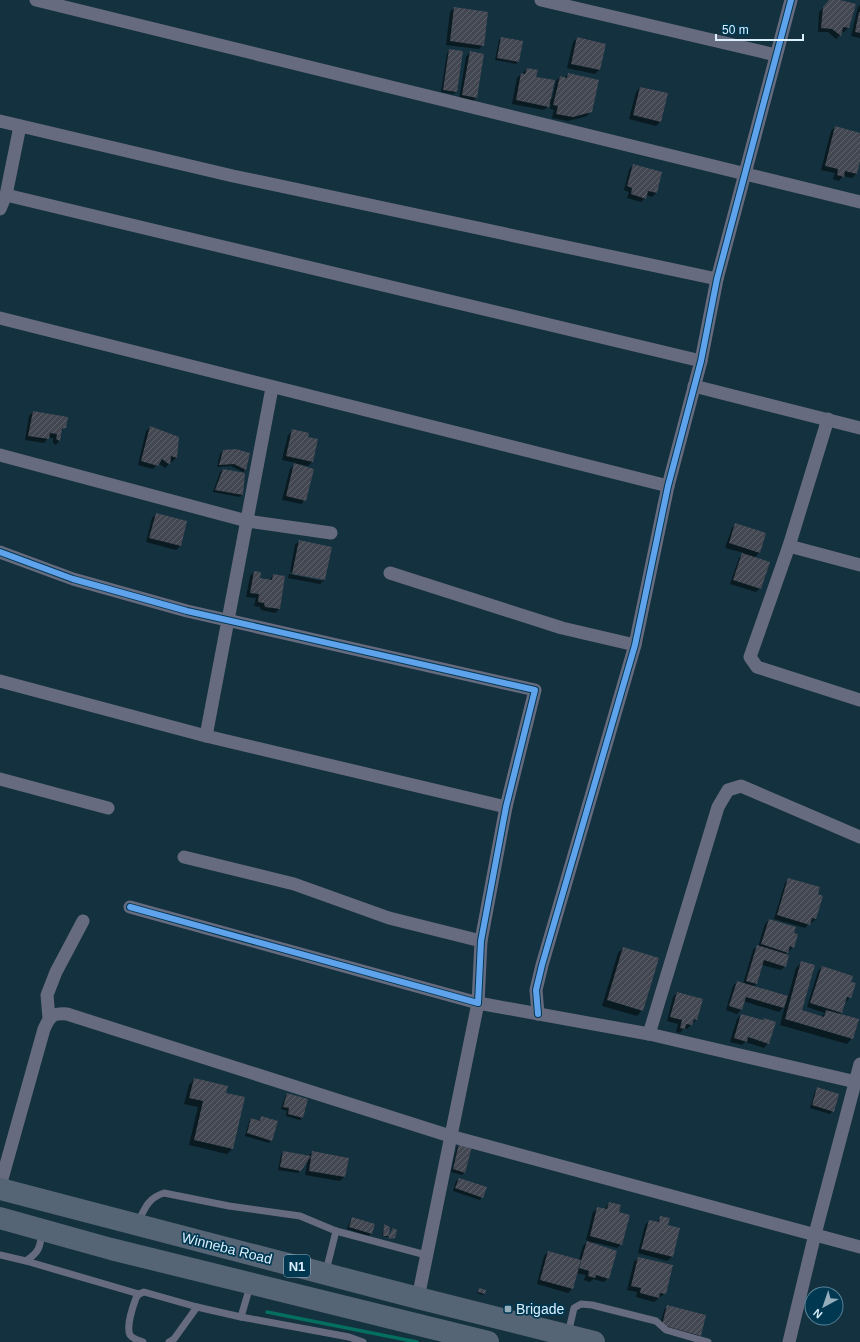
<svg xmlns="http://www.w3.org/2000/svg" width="860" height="1342" font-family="Helvetica,sans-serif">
  <defs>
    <pattern id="building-hatch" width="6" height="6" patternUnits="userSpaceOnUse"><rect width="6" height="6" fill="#424751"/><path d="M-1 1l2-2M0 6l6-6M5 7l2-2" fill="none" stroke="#5d626b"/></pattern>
  </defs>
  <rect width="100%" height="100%" fill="#13313f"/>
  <!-- shadow -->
  <g fill="#0007">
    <polygon points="830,0 837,0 848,28 844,32 841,31 840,35 836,39 828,32 818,32 819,12"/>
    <polygon points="860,5 860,38 851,36 858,7"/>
    <polygon points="454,8 483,45 479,49 446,45 450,12"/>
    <polygon points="501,38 518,61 516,64 495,60 499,40"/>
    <polygon points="577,38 599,70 595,74 567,68 573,42"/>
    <polygon points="449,51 456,91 454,94 441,92 447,53"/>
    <polygon points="470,52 476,98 472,102 459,99 466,57"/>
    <polygon points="527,69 535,77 550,99 552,99 556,81 560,77 564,78 568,74 591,111 587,116 568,121 552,118 554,110 550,109 551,104 544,110 512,104 517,78"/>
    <polygon points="640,88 660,122 656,126 629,119 636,92"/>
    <polygon points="835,127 860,134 860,157 856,174 852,178 843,176 839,181 833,179 835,173 821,170 831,131"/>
    <polygon points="633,165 661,173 656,193 652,197 646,195 645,198 641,202 627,198 629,192 624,190 629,170"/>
    <polygon points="33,412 65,428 60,432 59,441 56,445 53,443 53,438 48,438 44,443 25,440 29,416"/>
    <polygon points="150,427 178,438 176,458 172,462 169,461 169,464 165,468 158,463 153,469 138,465 146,431"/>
    <polygon points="292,431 312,462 308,466 299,464 305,500 301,504 282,500 290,469 296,463 282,460 288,435"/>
    <polygon points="223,451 246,469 243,472 231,466 217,467 220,454"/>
    <polygon points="223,470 242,494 240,497 213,492 220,472"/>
    <polygon points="156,514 186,522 180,546 176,550 146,542 152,518"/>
    <polygon points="736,524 765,534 759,553 754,558 760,588 756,592 730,584 739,558 744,553 725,548 732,528"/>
    <polygon points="299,541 330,547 324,580 320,584 288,578 289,574 322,581 322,579 290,572 295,545"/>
    <polygon points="254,572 259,579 269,581 273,575 279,609 275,613 261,610 260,607 254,606 256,598 246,597 250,576"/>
    <polygon points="789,879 817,895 816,919 811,923 810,922 805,928 774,919 785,883"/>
    <polygon points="769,920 793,934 793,947 785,955 785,966 781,970 762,965 757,983 753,987 788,997 796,968 802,962 801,1011 821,1017 825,1013 807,1007 818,971 822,967 850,983 850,997 846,1002 844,1001 841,1013 839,1015 852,1038 847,1044 780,1025 785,1006 779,1012 743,1001 741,1010 737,1014 726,1010 733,986 737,982 743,984 753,950 757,946 758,947 765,924"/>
    <polygon points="623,948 642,1010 637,1016 602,1006 618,953"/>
    <polygon points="677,993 696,1020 687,1029 684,1028 680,1033 676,1032 678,1024 667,1021 673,997"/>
    <polygon points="741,1015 768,1043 764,1048 745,1042 742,1045 730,1042 737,1019"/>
    <polygon points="194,1079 225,1093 232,1149 227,1154 189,1145 198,1107 184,1104 189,1085"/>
    <polygon points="817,1089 833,1111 830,1114 810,1108 815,1091"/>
    <polygon points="287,1094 302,1118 300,1120 286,1116 287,1111 281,1109 285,1097"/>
    <polygon points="262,1117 271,1140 269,1143 245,1136 249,1122 251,1119 259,1121"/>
    <polygon points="460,1144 465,1172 462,1175 451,1172 457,1147"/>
    <polygon points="283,1152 308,1156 313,1152 348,1158 344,1177 340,1181 305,1175 308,1159 298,1173 278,1170 281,1155"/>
    <polygon points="459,1179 482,1197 480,1200 453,1191 456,1181"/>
    <polygon points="609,1203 618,1213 621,1244 617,1248 593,1242 593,1244 608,1278 604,1282 593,1279 590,1282 584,1280 586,1275 576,1273 572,1289 568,1293 537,1284 544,1256 548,1252 579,1260 583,1246 588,1241 586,1240 593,1212 598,1208 604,1210"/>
    <polygon points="661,1217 667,1226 679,1229 672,1257 667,1261 638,1253 645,1225 649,1221 656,1223"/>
    <polygon points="352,1218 371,1233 369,1236 347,1229 350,1221"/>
    <polygon points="384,1225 389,1227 388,1237 382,1236"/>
    <polygon points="638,1258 665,1293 654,1302 636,1297 637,1292 627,1290 634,1262"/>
    <polygon points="479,1289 485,1291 483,1295 477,1293"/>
    <polygon points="668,1306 700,1335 696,1339 659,1329 664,1310"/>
  </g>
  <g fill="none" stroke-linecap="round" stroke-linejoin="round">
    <!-- stream -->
    <polyline stroke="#046f5f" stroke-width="3.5" points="267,1312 417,1342"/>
  </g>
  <!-- building -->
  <g fill="url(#building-hatch)">
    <polygon points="829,0 840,0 856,4 849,28 843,27 841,36 832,29 821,28 823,7"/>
    <polygon points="454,7 488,12 484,46 450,41"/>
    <polygon points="859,12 860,12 860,33 855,32"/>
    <polygon points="501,37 523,41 519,62 497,58"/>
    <polygon points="577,37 606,44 600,70 571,64"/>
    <polygon points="449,49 463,51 457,92 443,90"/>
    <polygon points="470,51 484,54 477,98 462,95"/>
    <polygon points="527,68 538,70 536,77 555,80 549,107 516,100 521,73 525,74"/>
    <polygon points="568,73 599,80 592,112 573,117 556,114 558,106 553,105 560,76 567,78"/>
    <polygon points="640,87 668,93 661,122 633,115"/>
    <polygon points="835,126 860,133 860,161 857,174 845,171 844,177 837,175 838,169 825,166"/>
    <polygon points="633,164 662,172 657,193 648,191 646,199 631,194 632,188 627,186"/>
    <polygon points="33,411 68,417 66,428 62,429 60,441 56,439 57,434 50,433 49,439 28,436"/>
    <polygon points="150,426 179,437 177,458 171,456 170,465 162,459 158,466 141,461"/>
    <polygon points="292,429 309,433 308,437 318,439 313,462 286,456"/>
    <polygon points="236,449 250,453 246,470 234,464 219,465 223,450"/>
    <polygon points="294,463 314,469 306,501 286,496"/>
    <polygon points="223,469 245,473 243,495 215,490"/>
    <polygon points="156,513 187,521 181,546 149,538"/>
    <polygon points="735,523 766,533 760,553 729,543"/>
    <polygon points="299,540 332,547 325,580 292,574"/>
    <polygon points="742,553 770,562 761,589 733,580"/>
    <polygon points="254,571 261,572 260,578 272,580 273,574 285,576 280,609 265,607 264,603 258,602 259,594 250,593"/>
    <polygon points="788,878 820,887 818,894 823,896 816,919 812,918 810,925 777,915"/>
    <polygon points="769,919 796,927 794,933 798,934 794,948 790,946 788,953 761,944"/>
    <polygon points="757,945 789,955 786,967 764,960 757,984 746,981"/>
    <polygon points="623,947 659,958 643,1011 607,1000"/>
    <polygon points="801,961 815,965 802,1010 824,1017 826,1010 859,1019 853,1039 785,1019"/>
    <polygon points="822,966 853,976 851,982 856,983 851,998 847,997 842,1013 810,1003"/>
    <polygon points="737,981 788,996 784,1008 746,997 742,1010 729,1006"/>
    <polygon points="677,992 703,999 697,1020 694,1019 692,1025 686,1024 685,1029 680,1028 682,1020 670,1017"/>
    <polygon points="741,1014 763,1020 764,1018 776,1022 769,1044 748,1037 747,1042 734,1038"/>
    <polygon points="194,1078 228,1086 226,1093 245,1097 233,1149 194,1140 203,1101 189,1098"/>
    <polygon points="817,1087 839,1094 834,1112 812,1105"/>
    <polygon points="287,1093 308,1099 303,1118 288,1114 289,1108 283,1107"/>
    <polygon points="261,1116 278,1121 272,1141 247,1133 251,1118 260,1121"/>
    <polygon points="459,1143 472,1146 465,1173 453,1169"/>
    <polygon points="283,1151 311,1156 301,1171 280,1167"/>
    <polygon points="312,1151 349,1158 345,1177 309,1171"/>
    <polygon points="459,1178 487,1187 483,1198 455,1188"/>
    <polygon points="609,1202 621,1205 619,1212 630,1215 622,1245 590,1236 597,1207 607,1209"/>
    <polygon points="660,1216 670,1218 668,1225 680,1228 673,1257 641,1249 649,1220 659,1222"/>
    <polygon points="352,1217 375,1224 372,1234 349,1227"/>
    <polygon points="384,1224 390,1227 389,1236 383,1236"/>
    <polygon points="393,1228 397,1230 395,1238 389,1239 389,1236"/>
    <polygon points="587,1241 617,1251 609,1279 596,1275 595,1278 588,1276 589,1271 579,1268"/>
    <polygon points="548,1251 581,1260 573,1289 540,1280"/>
    <polygon points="638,1257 673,1265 666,1294 660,1293 659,1298 640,1293 641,1288 631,1286"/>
    <polygon points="479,1288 486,1290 485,1294 478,1292"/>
    <polygon points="667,1305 706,1315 701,1336 662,1325"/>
  </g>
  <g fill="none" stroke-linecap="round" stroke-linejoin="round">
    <!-- lane -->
    <g stroke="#676b7f" stroke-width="7">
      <path d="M138 1222C145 1208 148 1198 164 1193L229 1206 300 1216 336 1231 426 1255"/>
      <path d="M0 1255 26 1261C39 1252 40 1248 42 1232"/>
      <polyline points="26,1261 139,1294"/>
      <polyline points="326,1271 336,1231"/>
      <polyline points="241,1317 349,1337 363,1342"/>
      <polyline points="568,1334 574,1308 581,1304 592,1305 656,1321 666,1330 708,1342"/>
      <path d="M143 1342C138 1340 133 1339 130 1335 126 1327 133 1306 136 1298L139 1294 144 1292 197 1307 241 1317 250 1286"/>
      <polyline points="169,1342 174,1339 197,1307"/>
    </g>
    <!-- street -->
    <g stroke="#676b7f" stroke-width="13">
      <polyline points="36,0 860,202"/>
      <polyline points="541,0 776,55"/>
      <polyline points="0,121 233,176 717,279"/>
      <polyline points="6,195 701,361"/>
      <polyline points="0,209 6,195 20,126"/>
      <path d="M0 318C223 375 446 430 668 486"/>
      <polyline points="694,386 860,428"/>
      <polyline points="828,419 789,546 750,657 757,667 860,700"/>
      <polyline points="0,455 247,521 331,533"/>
      <polyline points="789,546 860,565"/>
      <polyline points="0,552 73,579 187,611 535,690 506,807 481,941 478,1003 130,907"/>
      <polyline points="390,573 562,628 635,645"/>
      <polyline points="0,681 206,736 506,807"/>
      <polyline points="206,736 272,388"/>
      <polyline points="0,779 108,808"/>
      <polyline points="184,857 294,884 389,918 481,941"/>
      <polyline points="538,1014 536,990 542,965 635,645 668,486 701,361 717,279 791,0"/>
      <polyline points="49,1018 47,995 56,972 83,921"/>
      <polyline points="649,1034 718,807 728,790 741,786 860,837"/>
      <path d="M0 1186 44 1029C50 1016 52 1013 67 1014L450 1136 860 1247"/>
      <polyline points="418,1298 478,1003 649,1034 860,1083"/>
      <polyline points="789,1342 815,1234 860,1064"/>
    </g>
    <!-- highway -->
    <g stroke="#566575" stroke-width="22">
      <polyline points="0,1189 418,1298 594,1342"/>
      <polyline points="0,1218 111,1249 488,1342"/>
    </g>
    <defs>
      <g id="cycleway">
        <polyline points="0,552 73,579 187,611 535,690 506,807 481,941 478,1003 130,907"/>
        <polyline points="538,1014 536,990 542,965 635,645 668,486 701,361 717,279 791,0"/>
      </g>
    </defs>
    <!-- cycleway casing -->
    <use href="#cycleway" stroke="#003852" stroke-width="8"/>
    <!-- cycleway -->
    <use href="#cycleway" stroke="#60a3ed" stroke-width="6"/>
  </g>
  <!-- markers -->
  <rect fill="#96aebc" stroke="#003852" stroke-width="1.5" x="504" y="1305" width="8" height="8" rx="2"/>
  <g text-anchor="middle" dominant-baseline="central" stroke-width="3.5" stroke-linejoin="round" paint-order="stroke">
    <!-- shield labels -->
    <rect fill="#003852" stroke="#9abacb" stroke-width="1" x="284" y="1255" width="26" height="22" rx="3"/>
    <g font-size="13" font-weight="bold" fill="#dcf1ff">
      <text x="297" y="1266">N1</text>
    </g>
    <!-- street labels -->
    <g font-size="14" fill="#dcf1ff" stroke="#003852">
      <text transform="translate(227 1248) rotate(14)">Winneba Road</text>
    </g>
    <!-- poi labels -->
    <g font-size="14" fill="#dcf1ff" stroke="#003852" text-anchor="start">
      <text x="516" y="1309">Brigade</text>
    </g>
  </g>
  <!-- north arrow -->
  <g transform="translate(824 1306) rotate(220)"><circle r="19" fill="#003852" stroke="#588297"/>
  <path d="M0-3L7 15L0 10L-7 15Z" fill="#96aebc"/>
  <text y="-6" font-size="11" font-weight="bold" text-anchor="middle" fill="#dcf1ff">N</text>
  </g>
  <!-- scale -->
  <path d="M716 34v6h87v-6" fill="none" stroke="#dcf1ff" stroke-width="2"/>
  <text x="722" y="34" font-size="12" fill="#dcf1ff" stroke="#003852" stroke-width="3" paint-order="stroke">50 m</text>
</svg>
